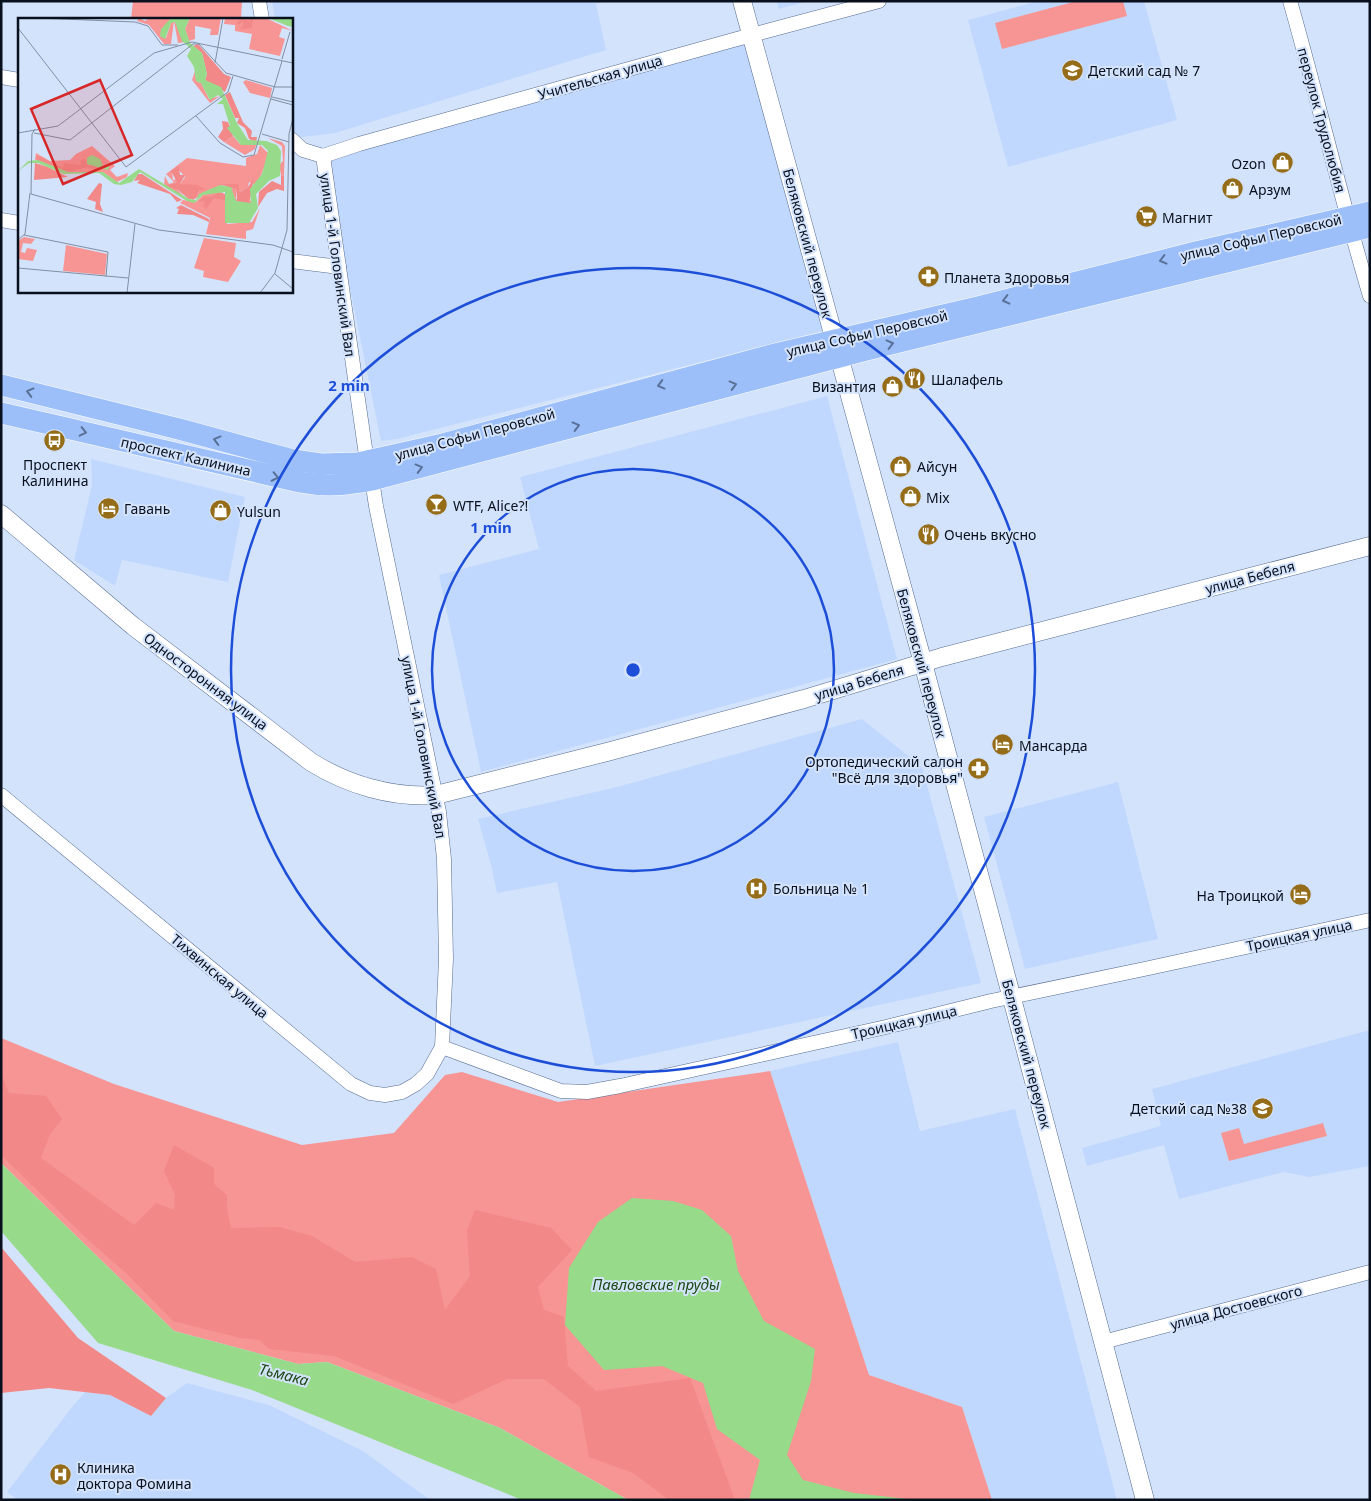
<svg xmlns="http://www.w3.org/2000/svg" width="1371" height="1501" font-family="'Noto Sans',sans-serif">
  <rect width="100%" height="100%" fill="#d4e3fc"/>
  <!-- built -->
  <g fill="#c1d8fe">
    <polygon points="272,1 606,1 596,4 606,50 335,133 295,138 291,118 291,19 275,19"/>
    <polygon points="777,1 809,1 778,9"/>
    <polygon points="1038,1 1144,1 1177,120 1008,167 968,20"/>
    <polygon points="751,35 831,329 397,439 381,441 323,156"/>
    <polygon points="827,396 897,659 481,772 439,575 539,549 520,477"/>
    <polygon points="91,459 245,497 228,582 122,560 115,586 74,560 92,485"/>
    <polygon points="862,719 922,767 981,983 595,1066 557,882 497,893 491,865 478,819 617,787"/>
    <polygon points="1118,782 1158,939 1025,969 984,817"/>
    <polygon points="1370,1030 1370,1166 1309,1177 1284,1172 1179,1199 1164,1145 1087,1166 1082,1148 1161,1126 1152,1089"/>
    <polygon points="898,1042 920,1131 1015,1109 1117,1500 992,1500 962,1407 869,1375 770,1071"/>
    <polygon points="187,1383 269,1405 363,1451 430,1500 18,1500 7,1492 72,1407 85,1392 110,1395 151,1416 166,1398"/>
  </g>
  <!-- green -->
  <g fill="#f69594">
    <polygon points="133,1 242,1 241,19 131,19"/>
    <polygon points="1077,1 1123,1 1127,16 1002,49 995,23"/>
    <polygon points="1,1038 114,1084 302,1145 394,1133 445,1075 462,1072 558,1102 770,1071 869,1375 962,1407 992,1500 628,1500 500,1428 327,1362 298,1364 174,1331 1,1163"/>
    <polygon points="1323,1123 1327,1136 1229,1161 1221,1133 1239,1128 1244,1144"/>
  </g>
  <!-- forest -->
  <g fill="#f28888">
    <polygon points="1,1074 9,1093 46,1096 62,1119 50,1134 41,1158 134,1225 156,1203 174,1210 175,1195 164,1171 174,1145 214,1168 214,1184 227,1195 227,1209 231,1228 279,1227 312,1236 355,1262 412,1257 436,1269 445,1310 470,1276 467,1231 475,1210 551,1228 572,1250 538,1287 544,1310 564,1317 568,1366 596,1391 690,1378 735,1500 669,1500 633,1473 589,1457 580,1407 544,1379 507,1379 453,1404 334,1356 269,1349 260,1340 240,1338 173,1321 126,1273 84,1236 1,1155"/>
    <polygon points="1,1247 78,1338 166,1398 151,1416 110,1395 49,1388 1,1393"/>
  </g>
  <!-- water -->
  <g fill="#97db8a">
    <polygon points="1,1163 174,1331 298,1364 327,1362 500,1428 628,1500 522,1500 252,1390 98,1343 1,1231"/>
    <polygon points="632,1198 673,1201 702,1210 731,1236 738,1271 764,1321 815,1349 811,1381 787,1455 803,1480 854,1493 916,1500 749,1500 760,1460 717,1429 703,1383 662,1366 604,1370 565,1325 569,1268 598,1222"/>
  </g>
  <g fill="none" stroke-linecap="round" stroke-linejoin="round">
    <defs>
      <g id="minor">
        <polyline points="259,1 262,19"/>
        <path d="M1290 1C1318 99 1341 199 1370 296"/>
        <polyline points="1,77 19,80"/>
        <polyline points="291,139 303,150 323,156"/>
        <polyline points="323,156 359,144 737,39 879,1"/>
        <polyline points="323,156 367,462"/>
        <polyline points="1,220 19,223"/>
        <polyline points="291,261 339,267"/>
        <polyline points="1,795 351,1084 370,1093 385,1095 402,1092 416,1084 427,1074 442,1047 446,959 444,859 439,812 376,506 372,480"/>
        <polyline points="442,1047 561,1091 587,1092 620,1086 886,1027 991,1001 1149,968 1370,920"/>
        <polyline points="1103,1342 1370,1272"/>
      </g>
      <g id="tertiary">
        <polyline points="742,1 923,663 1145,1500"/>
        <path d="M1 514 133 626 311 762C348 785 392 798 436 795L607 752 804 699 942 657 1370 546"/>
      </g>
      <g id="primary">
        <polyline points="1,385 179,429 293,460 321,464 358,463 443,444 775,354 978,307 1196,252 1370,212"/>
        <path d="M1 413 300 482C325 487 347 485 372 480L866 350 1370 227"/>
      </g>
    </defs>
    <!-- minor casing -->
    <use href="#minor" stroke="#556b8f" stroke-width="15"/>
    <!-- tertiary casing -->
    <use href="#tertiary" stroke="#556b8f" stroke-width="19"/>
    <!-- primary casing -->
    <use href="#primary" stroke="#fff" stroke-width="22"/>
    <!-- minor -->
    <use href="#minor" stroke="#fff" stroke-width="14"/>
    <!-- tertiary -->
    <use href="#tertiary" stroke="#fff" stroke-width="18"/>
    <!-- primary -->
    <use href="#primary" stroke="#9cbffa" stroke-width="21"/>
  </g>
  <!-- one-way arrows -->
  <defs><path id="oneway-chevron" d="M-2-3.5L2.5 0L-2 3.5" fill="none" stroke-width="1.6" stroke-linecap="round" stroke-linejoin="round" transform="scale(1.25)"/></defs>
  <g stroke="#597097">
    <use href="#oneway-chevron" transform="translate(1163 260) rotate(166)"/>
    <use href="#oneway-chevron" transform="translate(1006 300) rotate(166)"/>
    <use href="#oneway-chevron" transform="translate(890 344) rotate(-14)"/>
    <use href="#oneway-chevron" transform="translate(661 385) rotate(165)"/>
    <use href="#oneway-chevron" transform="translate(733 385) rotate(-15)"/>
    <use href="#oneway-chevron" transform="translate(30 392) rotate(-165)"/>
    <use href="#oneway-chevron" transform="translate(576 426) rotate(-15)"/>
    <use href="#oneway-chevron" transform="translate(83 432) rotate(13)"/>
    <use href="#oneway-chevron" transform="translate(217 440) rotate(-165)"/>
    <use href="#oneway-chevron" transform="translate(419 468) rotate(-15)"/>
    <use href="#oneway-chevron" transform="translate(275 477) rotate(12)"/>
  </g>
  <!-- distance rings -->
  <g fill="none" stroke="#1d4ed8" stroke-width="2.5">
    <circle cx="633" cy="670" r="201"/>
    <circle cx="633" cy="670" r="402"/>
  </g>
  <!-- icons -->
  <defs>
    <symbol id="school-disc" viewBox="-11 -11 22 22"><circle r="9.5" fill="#956d18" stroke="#d4e3fc"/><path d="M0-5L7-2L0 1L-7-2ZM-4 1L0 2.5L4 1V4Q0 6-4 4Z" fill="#fff"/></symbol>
    <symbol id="shop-disc" viewBox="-11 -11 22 22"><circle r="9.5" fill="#956d18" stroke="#d4e3fc"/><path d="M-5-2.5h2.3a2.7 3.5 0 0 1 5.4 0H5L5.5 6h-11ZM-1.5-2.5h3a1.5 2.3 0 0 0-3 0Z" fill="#fff"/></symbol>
    <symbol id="supermarket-disc" viewBox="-11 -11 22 22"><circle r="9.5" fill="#956d18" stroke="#d4e3fc"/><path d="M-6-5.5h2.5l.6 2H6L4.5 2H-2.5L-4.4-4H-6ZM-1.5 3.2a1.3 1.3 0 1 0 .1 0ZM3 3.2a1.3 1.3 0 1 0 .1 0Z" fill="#fff"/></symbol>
    <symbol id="pharmacy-disc" viewBox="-11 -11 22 22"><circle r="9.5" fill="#956d18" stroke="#d4e3fc"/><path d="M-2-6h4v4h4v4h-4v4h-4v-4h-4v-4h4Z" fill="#fff"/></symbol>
    <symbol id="restaurant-disc" viewBox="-11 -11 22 22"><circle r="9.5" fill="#956d18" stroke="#d4e3fc"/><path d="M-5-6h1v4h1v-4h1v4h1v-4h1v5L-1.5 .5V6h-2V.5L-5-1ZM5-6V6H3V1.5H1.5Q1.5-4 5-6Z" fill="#fff"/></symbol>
    <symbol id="bus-disc" viewBox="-11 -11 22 22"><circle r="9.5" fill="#956d18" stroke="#d4e3fc"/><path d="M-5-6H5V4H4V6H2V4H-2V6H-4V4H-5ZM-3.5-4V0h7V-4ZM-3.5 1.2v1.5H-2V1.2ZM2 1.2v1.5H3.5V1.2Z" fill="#fff"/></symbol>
    <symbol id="bar-disc" viewBox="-11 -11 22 22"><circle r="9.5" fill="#956d18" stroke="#d4e3fc"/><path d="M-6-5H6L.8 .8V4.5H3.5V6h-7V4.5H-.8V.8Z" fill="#fff"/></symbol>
    <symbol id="hotel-disc" viewBox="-11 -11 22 22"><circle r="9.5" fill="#956d18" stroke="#d4e3fc"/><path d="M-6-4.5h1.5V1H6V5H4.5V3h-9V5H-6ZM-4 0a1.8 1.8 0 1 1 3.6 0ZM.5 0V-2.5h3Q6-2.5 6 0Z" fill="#fff"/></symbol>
    <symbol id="hospital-disc" viewBox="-11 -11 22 22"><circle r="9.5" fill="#956d18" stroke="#d4e3fc"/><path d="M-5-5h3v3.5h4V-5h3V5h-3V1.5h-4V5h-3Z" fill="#fff"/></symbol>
  </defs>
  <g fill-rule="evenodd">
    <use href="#school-disc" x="1060" y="58" width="25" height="25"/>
    <use href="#shop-disc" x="1270" y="150" width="25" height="25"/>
    <use href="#shop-disc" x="1220" y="176" width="25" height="25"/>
    <use href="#supermarket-disc" x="1134" y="204" width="25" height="25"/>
    <use href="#pharmacy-disc" x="916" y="264" width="25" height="25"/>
    <use href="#restaurant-disc" x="902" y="366" width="25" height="25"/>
    <use href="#shop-disc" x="880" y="374" width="25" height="25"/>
    <use href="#bus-disc" x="42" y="428" width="25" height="25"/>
    <use href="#shop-disc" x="888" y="454" width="25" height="25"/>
    <use href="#shop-disc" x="898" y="484" width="25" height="25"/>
    <use href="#bar-disc" x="424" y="492" width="25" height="25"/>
    <use href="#hotel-disc" x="96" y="496" width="25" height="25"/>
    <use href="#shop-disc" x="208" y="498" width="25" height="25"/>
    <use href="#restaurant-disc" x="916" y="522" width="25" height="25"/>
    <use href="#hotel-disc" x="990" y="732" width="25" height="25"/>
    <use href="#pharmacy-disc" x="966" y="756" width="25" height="25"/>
    <use href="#hospital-disc" x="744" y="876" width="25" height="25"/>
    <use href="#hotel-disc" x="1288" y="882" width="25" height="25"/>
    <use href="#school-disc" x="1250" y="1096" width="25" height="25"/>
    <use href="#hospital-disc" x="48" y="1462" width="25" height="25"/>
  </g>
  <g text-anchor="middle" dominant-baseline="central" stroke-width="4" stroke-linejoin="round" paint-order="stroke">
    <!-- poi labels -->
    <g font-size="14" fill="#08101e" stroke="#d4e3fc" text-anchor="start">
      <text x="1088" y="70">Детский сад № 7</text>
      <text x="1266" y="163" text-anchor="end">Ozon</text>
      <text x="1249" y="189">Арзум</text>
      <text x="1162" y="217">Магнит</text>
      <text x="944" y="277">Планета Здоровья</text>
      <text x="931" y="379">Шалафель</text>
      <text x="876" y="386" text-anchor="end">Византия</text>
      <text x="55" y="464" text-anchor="middle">Проспект<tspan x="55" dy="16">Калинина</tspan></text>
      <text x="917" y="466">Айсун</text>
      <text x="926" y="497">Mix</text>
      <text x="453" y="505">WTF, Alice?!</text>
      <text x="124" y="508">Гавань</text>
      <text x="237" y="511">Yulsun</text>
      <text x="944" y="534">Очень вкусно</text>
      <text x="1019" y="745">Мансарда</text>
      <text x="963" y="761" text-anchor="end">Ортопедический салон<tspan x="963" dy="16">"Всё для здоровья"</tspan></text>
      <text x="773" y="888">Больница № 1</text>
      <text x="1284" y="895" text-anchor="end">На Троицкой</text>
      <text x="1247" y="1108" text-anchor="end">Детский сад №38</text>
      <text x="77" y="1467">Клиника<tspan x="77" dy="16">доктора Фомина</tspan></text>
    </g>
    <!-- street labels -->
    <g font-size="14" fill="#08101e" stroke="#d4e3fc">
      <text transform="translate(600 77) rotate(-16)">Учительская улица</text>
      <text transform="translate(1322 120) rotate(75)">переулок Трудолюбия</text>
      <text transform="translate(1261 237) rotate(-13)">улица Софьи Перовской</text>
      <text transform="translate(808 243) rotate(75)">Беляковский переулок</text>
      <text transform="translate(338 265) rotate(82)">улица 1-й Головинский Вал</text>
      <text transform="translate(867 333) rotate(-13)">улица Софьи Перовской</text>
      <text transform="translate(475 434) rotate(-15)">улица Софьи Перовской</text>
      <text transform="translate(186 456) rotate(13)">проспект Калинина</text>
      <text transform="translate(1250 577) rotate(-15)">улица Бебеля</text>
      <text transform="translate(922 663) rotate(75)">Беляковский переулок</text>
      <text transform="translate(206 681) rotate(37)">Односторонняя улица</text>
      <text transform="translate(859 682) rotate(-17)">улица Бебеля</text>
      <text transform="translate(424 747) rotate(79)">улица 1-й Головинский Вал</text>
      <text transform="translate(1299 935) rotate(-12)">Троицкая улица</text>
      <text transform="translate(220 976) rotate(40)">Тихвинская улица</text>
      <text transform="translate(904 1022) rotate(-13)">Троицкая улица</text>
      <text transform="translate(1027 1054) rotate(75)">Беляковский переулок</text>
      <text transform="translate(1236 1307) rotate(-15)">улица Достоевского</text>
    </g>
    <!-- water labels -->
    <g font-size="15" font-style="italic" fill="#1d4a15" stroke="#d4e3fc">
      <text x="656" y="1284">Павловские пруды</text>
      <text transform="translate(284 1374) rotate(14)">Тьмака</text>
    </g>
  </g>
  <!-- overview -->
  <g transform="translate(18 18)">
    <rect width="275" height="275" fill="#d4e3fc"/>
    <path d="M121 0 127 3 131 0H153L142 18 148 20 153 5 154 3H157L167 24 160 25 156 3 153 26H146L131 7 119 3ZM172 0H203L200 17H192L193 11 177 8V21L171 23 167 11ZM207 0H248L275 13 264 10 261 19 267 21 262 38 231 31 234 16 217 13V7L206 6ZM177 53 178 63 183 65 191 81 202 78 192 85 174 62ZM228 62 254 70 252 80 232 75 225 64ZM215 118 222 126 238 127 237 131 227 137 206 124ZM250 120 264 124 267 128 266 158 263 157 261 147 265 143 264 128ZM242 127 251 136 232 187 218 183 211 168 193 171 175 182 148 170 146 166 147 158 151 166 156 164 148 156 169 140 228 148V140L239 136ZM159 150 167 159 162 166 187 172H182L178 180 167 179 153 166 159 164V161L155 162 154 154ZM231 164 236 166 232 173 234 182 227 186 218 181 219 172 203 167 219 166 222 174 230 169ZM74 128 97 148 92 152 99 159 110 155 109 159 99 164 85 154H50L17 142 18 135 32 143 52 142 58 136ZM202 173 209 178V206L234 204 242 190 235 211 228 213V221L188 216 192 200 162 185 165 182 178 184 185 177ZM6 219 17 221 13 226 5 225 3 234 7 235 9 230 19 232 15 243 0 241V223ZM186 220 218 225 216 239 223 243 210 264 185 259 186 253 176 250ZM48 227 89 236 87 257 45 253Z" fill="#f69594" fill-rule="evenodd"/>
    <path d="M224 0 233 4 229 0H235L234 10 221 11 225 8V3L221 7 218 5ZM180 26 206 56 213 59 207 74 187 62 189 56 184 35 175 28ZM212 74 225 104 234 113 233 119H239L238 124 231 121 227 110 219 105 221 100H217L207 77ZM204 103 210 104 215 118 206 124 200 119 205 111ZM18 137 45 150 46 145 63 147 62 142 67 141 70 148 77 146 82 152 69 149 50 154 20 142ZM17 145 30 149 50 159 16 162ZM161 148 162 157H167L162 166 180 167 188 172H182L178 180 171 181 160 172 148 168 159 164 153 153ZM120 156H124L164 182 159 184 152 176 119 165 122 162 116 163ZM263 157 266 158V173L259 171 249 175 240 189 241 174 254 163 263 167ZM236 160 231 187 219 183V172L202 166H220L222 174 230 169ZM81 165 84 166 82 186 85 194 77 191 78 184 69 181ZM200 175 208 176 207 182 196 180 188 191 185 188 187 183 180 184 186 178 193 179ZM163 187 191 201V204L175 197 159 196 161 191 158 190Z" fill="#f28888"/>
    <path d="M153 0H172L167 11 172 25 184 35 189 56 187 62 203 69 219 105 230 122 248 123 259 127 263 133 262 158 251 163 238 176 240 190 231 205H207V174L185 177 176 185 169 183 122 154 114 164 103 167 96 166 81 155 46 156 20 145H11L0 153 10 143 20 142 50 154H85L101 165 121 151 171 181 178 182 181 176 202 167 213 169 218 183 233 185 232 171 244 156 250 133 244 127H223L209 110 212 108 205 86H199L205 81 200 77 192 82 183 65 178 63 176 49 169 38 173 31 164 23 157 4 153 5 147 21 142 18 143 11ZM250 0H275V9L270 8ZM74 137 82 141 85 148 92 147 90 152 69 146V140Z" fill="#97db8a"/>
    <path fill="none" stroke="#828fa3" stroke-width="1" d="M20 0 117 4 130 8 144 27M0 10 108 149 210 74 215 58M175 26H181L208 55 257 69H275M144 27H160M264 41 272 14M197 45 205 0M254 79 275 84M253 81 275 87M178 98 202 125 225 139 236 137 264 43M17 111 14 116 13 176 141 212 255 227 275 234M0 115 40 108 136 35 174 24 275 45M16 115 52 122 175 26M244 116 271 124M6 217 90 234 88 259M0 222 7 216 12 175M0 250 110 260M257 256 275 271M109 275 117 206M242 275 257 255 269 212 271 116 275 100"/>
    <path fill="#d62828" fill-opacity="0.15" stroke="#d62828" stroke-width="2.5" d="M82 62 114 137 45 166 13 91Z"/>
    <rect width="275" height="275" fill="none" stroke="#08101e" stroke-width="2.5"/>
  </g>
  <circle cx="633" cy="670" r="8" fill="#1d4ed8" stroke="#d4e3fc" stroke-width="2.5"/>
  <g font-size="15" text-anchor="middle" font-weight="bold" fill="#1d4ed8" stroke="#d4e3fc" stroke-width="4" stroke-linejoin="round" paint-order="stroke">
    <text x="349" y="391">2 min</text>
    <text x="491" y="533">1 min</text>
  </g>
  <!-- border -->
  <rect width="1371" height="1501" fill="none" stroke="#08101e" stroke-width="5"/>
</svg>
